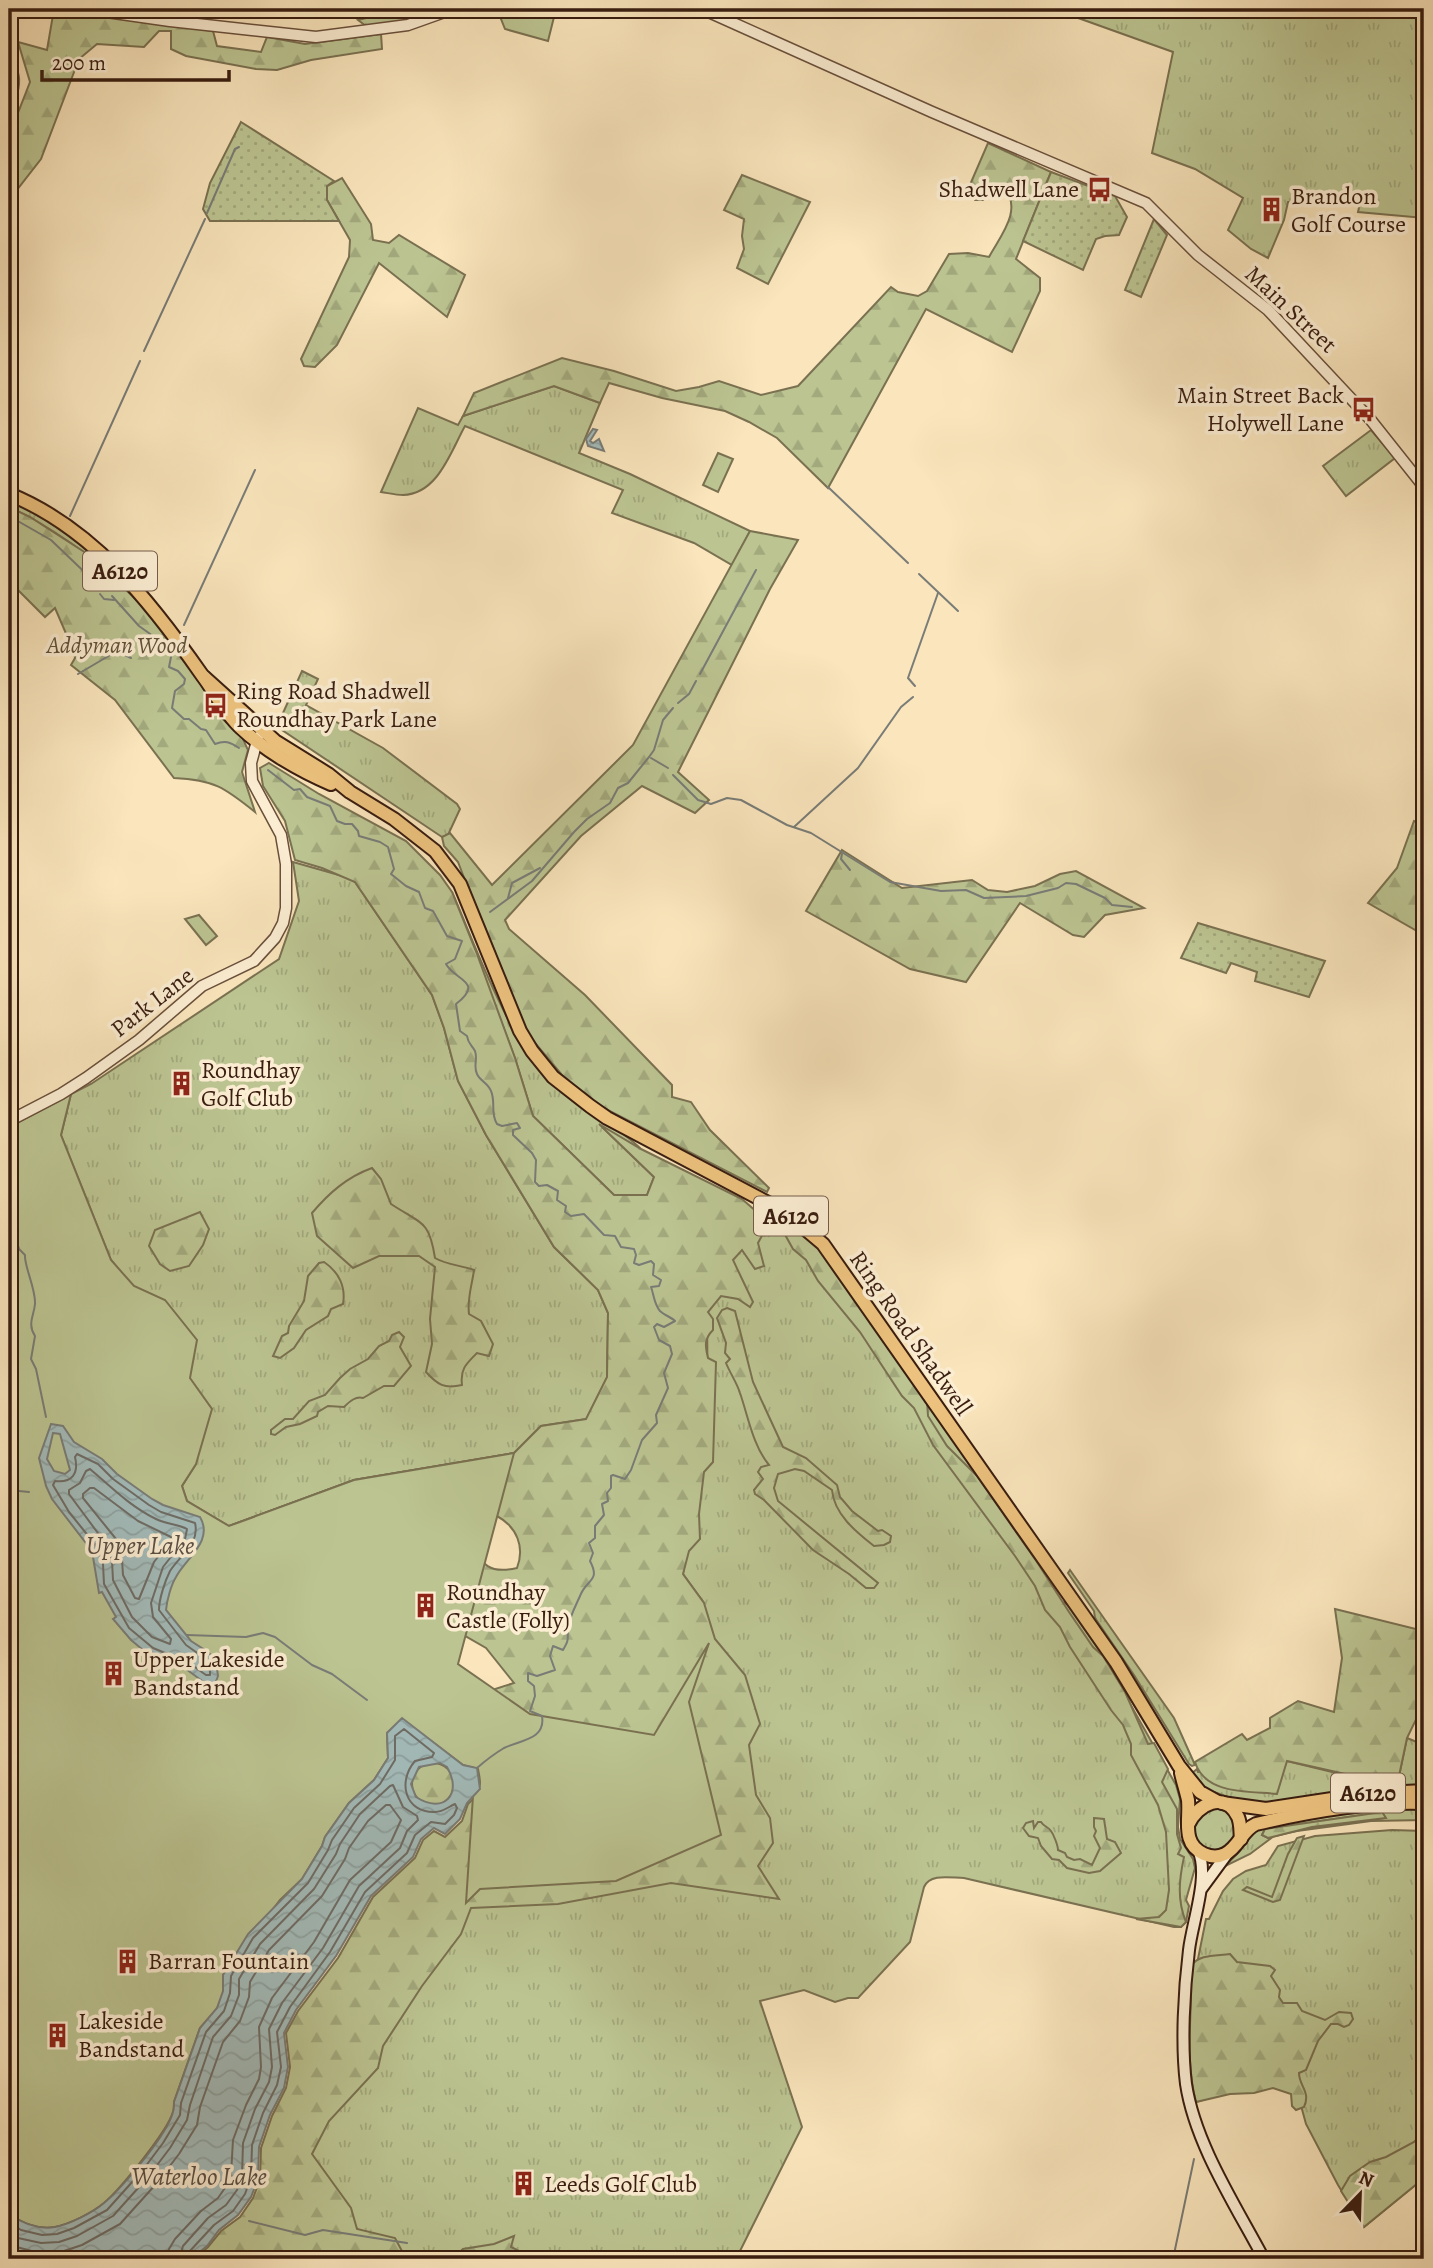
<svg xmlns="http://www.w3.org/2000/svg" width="1433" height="2268" font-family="Alegreya,serif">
  <defs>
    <pattern id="grass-tufts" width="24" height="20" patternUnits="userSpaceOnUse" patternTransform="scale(1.75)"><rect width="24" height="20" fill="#bcc592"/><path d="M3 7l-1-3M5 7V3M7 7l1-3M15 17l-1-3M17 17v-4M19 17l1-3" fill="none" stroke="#a2a97d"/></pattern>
    <pattern id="forest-firs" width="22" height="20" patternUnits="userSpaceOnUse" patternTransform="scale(1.75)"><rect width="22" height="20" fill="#bcc592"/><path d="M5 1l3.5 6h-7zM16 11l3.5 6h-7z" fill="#a2a97d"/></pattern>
    <pattern id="garden-dots" width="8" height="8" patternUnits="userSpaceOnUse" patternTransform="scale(1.75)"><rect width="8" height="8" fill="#bcc592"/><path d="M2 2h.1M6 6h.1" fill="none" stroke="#a2a97d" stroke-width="1.8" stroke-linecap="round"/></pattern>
    <pattern id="water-waves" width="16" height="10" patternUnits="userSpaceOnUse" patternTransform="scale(1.75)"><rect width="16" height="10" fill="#a3bcbb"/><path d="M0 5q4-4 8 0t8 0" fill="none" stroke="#8da1a0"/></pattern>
  </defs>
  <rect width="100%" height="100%" fill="#fae5bc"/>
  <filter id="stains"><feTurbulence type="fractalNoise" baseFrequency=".00286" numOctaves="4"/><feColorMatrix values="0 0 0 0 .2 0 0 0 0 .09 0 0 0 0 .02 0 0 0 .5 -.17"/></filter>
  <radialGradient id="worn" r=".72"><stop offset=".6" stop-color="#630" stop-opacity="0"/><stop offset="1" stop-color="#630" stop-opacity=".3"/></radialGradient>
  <!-- grass -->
  <g fill="url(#grass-tufts)" stroke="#7a7151" stroke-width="2" fill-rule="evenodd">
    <polygon points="403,9 441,9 401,23 366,26 358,20"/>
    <polygon points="1053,9 1424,9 1424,218 1358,212 1360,203 1321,201 1288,202 1284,220 1268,258 1251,249 1228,230 1243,198 1195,169 1152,153 1173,52"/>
    <path d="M554 386 600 403 579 453 630 474 750 531 732 565 694 543 612 513 623 490 465 426C451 451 438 494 403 495 396 495 388 493 381 492L418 408 458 425 463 416Z"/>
    <polygon points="1371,430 1395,458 1346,496 1323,466"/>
    <path d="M9 499C51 520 85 546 120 577L117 581C84 550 49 526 9 507Z"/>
    <polygon points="302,671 318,679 306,705 383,748 457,804 460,809 448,835 442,837 282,730 278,724"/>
    <polygon points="293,862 346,877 355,882 432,995 444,1028 458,1081 486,1135 554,1247 598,1290 608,1313 607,1378 587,1419 541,1426 514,1453 354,1480 229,1526 187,1501 182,1486 196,1464 190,1379 133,1287 111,1260 61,1135 71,1094 91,1084 279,959 299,901"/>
    <path d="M452 892C479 954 509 1043 558 1089 583 1112 617 1125 641 1149L602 1127 654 1177 647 1195H614L533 1116 515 1058Z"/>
    <path d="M776 1212 927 1401 1061 1601 1068 1605 1103 1656 1176 1785 1180 1799 1178 1827 1180 1839 1193 1859 1195 1868 1186 1900 1189 1906 1186 1922 1181 1927H1174L964 1878C951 1878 930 1873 924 1887L910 1942 858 1998H848L835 2002 804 1990 760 2001 802 2127 736 2259H474L454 2256 452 2259H386L401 2253 357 2229 310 2154 330 2113 466 1903 704 1603 683 1574 708 1434 707 1312 736 1236 761 1216Z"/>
    <polygon points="1070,1570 1174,1718 1195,1765 1192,1766 1189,1764 1134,1675 1095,1618 1094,1611 1068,1573"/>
    <polygon points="1407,1738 1424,1745 1424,1788 1270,1805 1234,1799 1211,1791 1200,1784 1191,1774 1197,1769 1198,1772 1287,1761 1365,1780 1399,1776"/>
    <path d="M1424 1806V1820L1371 1821 1297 1831 1274 1836 1250 1854 1221 1868 1207 1887 1198 1916 1203 1896 1211 1880 1239 1852 1256 1829 1346 1811ZM1382 1812 1385 1818 1312 1827 1268 1838 1262 1835 1265 1829Z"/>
    <path d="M1202 1808H1228L1240 1831 1224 1852 1205 1851C1187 1831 1191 1831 1202 1808Z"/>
    <polygon points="1392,1830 1424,1831 1424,2178 1364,2227 1338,2185 1306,2124 1297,2091 1280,2077 1196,2102 1190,2080 1189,2058 1188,1978 1198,1959 1206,1919 1209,1919 1223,1891 1233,1879 1246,1871 1266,1865 1278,1846 1315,1836"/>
  </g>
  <!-- forest -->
  <g fill="url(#forest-firs)" stroke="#7a7151" stroke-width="2" fill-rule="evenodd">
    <path d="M9 9H14C13 19 9 32 10 42 12 71 26 68 15 102L9 100Z"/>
    <polygon points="54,9 213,31 217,46 261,52 267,37 305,44 381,34 382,49 311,60 277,70 256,69 186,56 171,49 171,31 159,31 144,47 97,44 79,59 41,159 9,200 9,136 30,82 18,42 47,50"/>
    <path d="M988 143 1051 172 1016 259 1040 278V291L1012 352 926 309 828 488 777 438 749 422 725 411 662 398 609 383 600 403 554 386 463 416 474 393 562 358 614 371 676 391 699 387 719 381 761 395 798 386 891 287 898 292 918 296 927 291 949 254 968 253 989 257C1001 235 1023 210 1004 187L994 189 983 200H975L969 187Z"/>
    <polygon points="742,175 810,202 768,284 737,268 744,249 742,236 744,219 724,210"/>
    <polygon points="342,178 371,224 373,240 389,243 399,235 465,275 447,317 379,263 337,345 315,367 304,366 301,359 349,257 350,240 327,200 327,186"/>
    <path d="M9 507 30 517 89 555 144 607 187 659 218 715 241 735 248 750 242 772 255 812C224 787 214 780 174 778L115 700 71 665 75 658 74 652 55 608 45 617 9 581Z"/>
    <polygon points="750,531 798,540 770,589 678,772 709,800 695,813 642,786 581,836 505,920 509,929 585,995 672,1085 672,1097 691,1102 710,1130 769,1188 767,1192 596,1104 562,1075 530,1037 508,992 458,862 444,846 442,837 450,833 492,885 633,745"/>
    <path d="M269 763 319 794 406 841 440 875 452 892 477 954 515 1058 533 1116 614 1195H647L654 1177 599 1124 641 1149 742 1199 765 1219 764 1232 758 1243 764 1266 755 1269 742 1250 733 1260 753 1302 750 1307 738 1299 721 1296 708 1312 713 1319V1330C704 1339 705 1346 708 1358L716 1362 713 1462 704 1472 699 1514 700 1539 689 1551 683 1574 704 1603 715 1639 745 1675 760 1724 749 1745 756 1795 770 1818 773 1843 758 1866 779 1899 671 1883 558 1904 471 1908 461 1934 422 1986 383 2046 378 2068 329 2121 312 2154 351 2208 357 2229 395 2238 403 2253 386 2259H194L208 2247 221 2231 240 2217 253 2198 260 2179 261 2148 272 2116 286 2088 290 2067 286 2033 298 2011 338 1958 373 1897 415 1858 423 1840 434 1831 445 1837 462 1821 468 1804 482 1790 492 1690 514 1683 486 1648 465 1636 229 1526 354 1480 514 1453 541 1426 586 1419 607 1377 608 1313 598 1290 554 1247 486 1135 458 1081 444 1028 432 995 355 882 322 868 295 860 285 821 263 786 260 768ZM497 1516C517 1527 525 1547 517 1568 487 1575 482 1563 468 1540Z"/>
    <polygon points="1414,821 1424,824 1424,935 1368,903 1397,868"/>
    <polygon points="842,850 902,888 972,880 988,890 1007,892 1035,886 1060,874 1076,871 1144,908 1105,915 1084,937 1073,935 1020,903 966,982 910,969 806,911"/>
    <path d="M372 1168 381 1179 391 1204C421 1224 429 1219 435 1258 447 1265 460 1265 474 1270 472 1285 467 1299 469 1314L481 1321 493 1344 489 1356 477 1353C466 1364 460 1369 462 1385 444 1389 438 1385 426 1372L432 1344 430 1319 435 1267 419 1256H379L353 1268 317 1236 312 1213C329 1193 347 1177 372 1168Z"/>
    <polygon points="200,1212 209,1229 203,1245 189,1266 170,1271 160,1264 149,1246 155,1230"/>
    <path d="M776 1212 819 1248 927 1401 928 1416 947 1446 977 1476 1037 1562 1069 1612 1093 1647 1103 1656 1125 1692 1148 1744 1154 1743 1168 1769 1162 1782 1177 1809V1834L1181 1848 1178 1854 1184 1857C1179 1880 1177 1900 1186 1922L1181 1927 1136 1919 1159 1917 1166 1910 1169 1890 1166 1832 1158 1805 1131 1755V1744L1123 1725 1111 1710 1070 1647 1060 1627 1045 1610 1035 1586 1015 1556 933 1445 914 1408 902 1396 860 1332 818 1281 806 1260 793 1249 773 1213Z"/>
    <path d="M324 1262C339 1272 346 1287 343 1304L331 1309 328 1316 306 1330 294 1348 280 1358 273 1356 282 1336 288 1333 289 1326 304 1301 308 1276 319 1263Z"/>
    <path d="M727 1308 735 1311 753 1382 783 1447 806 1458 837 1485 840 1497 852 1511 878 1531 882 1530 891 1536 890 1542 884 1545 874 1546C856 1532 834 1514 832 1490L804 1471 795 1469 778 1474 774 1488 778 1501 878 1583 874 1588H866L849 1574 813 1550 764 1500 755 1494 754 1490 763 1479 758 1472 761 1467 769 1465C753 1446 748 1416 740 1393 737 1383 730 1373 726 1363L730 1359 725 1353 726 1343 717 1318 722 1310Z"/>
    <path d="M399 1332 404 1337 400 1347 411 1366 394 1386H384L363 1398C356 1396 350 1401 344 1407L328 1406 318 1412 317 1416 300 1424 286 1427 275 1435 271 1434V1430L285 1419H293L309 1401 325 1395 340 1378 350 1369 368 1359 379 1346 389 1341 392 1335Z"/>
    <path d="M1335 1609 1424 1631V1703L1407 1738 1399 1776 1390 1784 1287 1761 1277 1794C1249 1791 1205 1795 1195 1762L1242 1734 1247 1740 1270 1728V1718L1298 1701 1334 1712 1342 1658Z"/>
    <circle cx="433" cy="1784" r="21"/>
    <polygon points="1382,1812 1386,1818 1312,1827 1268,1838 1262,1835 1265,1829"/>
    <path d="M1094 1818 1104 1819 1107 1839 1115 1842 1121 1853 1100 1871 1089 1873 1067 1868 1059 1860 1052 1859 1041 1846 1038 1838 1029 1836 1023 1828 1026 1823 1033 1821 1034 1828 1038 1822H1041C1044 1827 1049 1827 1051 1831 1054 1835 1058 1846 1058 1850L1065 1853 1067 1857 1074 1860 1080 1859 1092 1865 1100 1848 1094 1836 1096 1831 1094 1827Z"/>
    <polygon points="1304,1836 1280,1900 1273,1902 1243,1890 1247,1887 1272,1897 1288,1854 1297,1838"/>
    <path d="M1230 1954 1237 1962 1270 1966 1275 1970 1271 1976 1280 1990 1279 1997 1283 2003H1297L1302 2011 1325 2020 1339 2012 1351 2013 1353 2019 1349 2025 1344 2027 1338 2024H1331L1318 2041 1306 2070 1299 2073C1299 2086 1311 2092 1304 2107L1296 2110 1292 2106 1291 2094 1273 2088 1254 2093 1230 2094 1196 2102C1184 2056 1193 2012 1191 1966 1199 1954 1216 1956 1230 1954Z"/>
    <polygon points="1424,2132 1424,2178 1364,2227 1341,2191 1350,2176 1370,2162 1386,2157 1414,2142"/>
    <polygon points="514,2236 511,2247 535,2259 452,2259 463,2249 494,2244"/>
  </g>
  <!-- park -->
  <g fill="#bcc592" stroke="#7a7151" stroke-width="2">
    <polygon points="497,9 556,9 548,41 505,29"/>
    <polygon points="718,453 733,459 718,492 703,485"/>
    <polygon points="199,915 217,936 206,945 185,919"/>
    <path d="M71 1094 61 1135 111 1260 134 1286 165 1300 197 1340 190 1378 212 1409 196 1464 182 1486 187 1501 229 1526 354 1480 514 1453 458 1664 530 1714 654 1735 709 1643 689 1702 721 1835 616 1881 480 1889 466 1903 473 1796C483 1786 480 1781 478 1769L463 1765 402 1719 387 1733 388 1758 374 1780 349 1803 325 1837 322 1846 302 1879 280 1900 223 1975 224 1991 217 2009 200 2028 174 2102C174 2105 174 2109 173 2112 167 2132 120 2189 104 2203 92 2213 70 2224 55 2227 37 2230 23 2223 9 2214V1127Z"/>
  </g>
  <!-- garden -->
  <g fill="url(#garden-dots)" stroke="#7a7151" stroke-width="2">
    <polygon points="241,122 334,181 327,186 327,200 339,221 210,221 203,209 210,183"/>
    <polygon points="1051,172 1115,196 1127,217 1119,235 1105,236 1096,239 1083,270 1023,241"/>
    <polygon points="1154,219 1167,235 1141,297 1125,290"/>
    <polygon points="1198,923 1325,961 1309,997 1255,981 1257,972 1231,963 1226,973 1181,958"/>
  </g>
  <!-- water -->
  <g fill="url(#water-waves)" stroke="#797c77" stroke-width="2" fill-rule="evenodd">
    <polygon points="593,429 597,430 590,441 593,443 599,439 604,451 588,446 586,439"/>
    <path d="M51 1424 63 1426 74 1442 102 1459 117 1474 152 1499 163 1505 200 1517C214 1541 186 1558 176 1577 171 1585 167 1600 166 1610L191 1641 208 1652 216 1661 218 1676 215 1684 209 1686 186 1669 143 1650 131 1640 113 1619 116 1617 102 1592 99 1593 92 1551 52 1499 46 1486 39 1458ZM53 1433 60 1434 70 1470 65 1474 54 1471 47 1459Z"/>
    <path d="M402 1718 463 1765 477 1768 480 1789 467 1803 460 1819 445 1834 434 1828 421 1839 413 1857 371 1896 336 1956 296 2010 284 2033 288 2067 284 2088 270 2115 259 2147 258 2179 251 2197 238 2215 219 2230 207 2246 191 2259H9V2214C22 2223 37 2230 55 2227 70 2224 92 2213 104 2203 122 2188 167 2135 173 2112 174 2112 174 2102 174 2102L200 2028 217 2008 223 1991V1975L248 1934 302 1879 322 1846 325 1837 349 1803 374 1780 388 1758 387 1733ZM440 1763 447 1767C463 1794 444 1815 416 1797L411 1784 419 1767Z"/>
  </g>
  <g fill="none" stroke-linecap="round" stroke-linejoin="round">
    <!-- shore -->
    <g stroke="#6e6c66" stroke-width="2">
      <path d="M77 1454 98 1464 113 1479 149 1505 161 1512 195 1523C200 1544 180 1555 170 1571 165 1581 159 1599 159 1610L186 1645 203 1657 210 1664V1675H206L189 1663 153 1648 129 1628 104 1584 103 1564 98 1548 69 1512 53 1485 55 1481C72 1483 79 1474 75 1457Z"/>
      <path d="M90 1469C111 1487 131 1507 156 1519 166 1524 178 1524 187 1529L185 1539 163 1567 151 1603 153 1617 171 1639 170 1644 152 1637 132 1617 113 1580 112 1561 106 1544 69 1494V1490L80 1483 86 1471Z"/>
      <polygon points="90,1488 94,1488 138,1521 171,1537 171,1540 154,1562 139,1599 135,1598 123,1575 122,1559 116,1539 83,1498 83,1494"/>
      <path d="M9 2222 21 2230 42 2235 57 2234 74 2228 107 2210 142 2171 163 2143 180 2115 181 2103 206 2032 224 2011 230 1993 231 1976 253 1938 308 1883 328 1850 332 1840 354 1808 380 1784 395 1760V1736L404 1729 434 1753 432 1757 415 1761C397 1782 405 1813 435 1812 443 1812 448 1807 455 1804L457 1808 454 1815 445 1824 431 1822 415 1835 407 1853 365 1892 330 1952 290 2007 277 2032 281 2067 277 2085 263 2113 252 2145 251 2177 245 2194 233 2211 214 2225 189 2252 187 2259"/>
      <polyline points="9,2233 18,2238 41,2243 59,2242 77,2236 113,2216 148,2177 170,2148 187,2120 190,2105 213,2037 231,2016 239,1995 239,1979 260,1944 314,1889 336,1854 340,1844 360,1814 390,1786 393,1785 403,1807 417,1816 418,1820 407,1831 400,1848 359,1886 323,1948 282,2003 269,2029 272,2067 269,2082 255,2109 243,2143 242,2176 237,2190 226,2205 208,2218 183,2246 179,2259"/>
      <polyline points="9,2245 43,2254 61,2252 82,2245 120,2224 156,2184 179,2154 197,2125 200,2107 223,2042 240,2021 249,1997 250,1982 269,1950 322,1896 345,1859 349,1848 368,1821 386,1805 390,1805 401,1820 391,1842 350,1880 314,1942 272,1998 259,2027 261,2067 259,2079 246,2105 233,2140 231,2174 227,2185 218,2198 201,2211 175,2239 169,2249 168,2259"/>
    </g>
    <!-- stream -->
    <g stroke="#797c77" stroke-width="2">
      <polyline points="207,213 235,149 239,147"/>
      <polyline points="144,351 205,219"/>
      <polyline points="828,487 908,563"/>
      <polyline points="9,516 51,540 99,586"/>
      <polyline points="70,516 140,361"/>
      <polyline points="919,574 958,611"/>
      <polyline points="100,594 104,599 114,600"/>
      <path d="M112 596 139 626 167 646 171 657 169 667 178 671 185 679 184 684 175 691 172 708 184 719H189L201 729 206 730 215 744C225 740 230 742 239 748"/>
      <polyline points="184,625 255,470"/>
      <polyline points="78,674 117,651 131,658"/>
      <polyline points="700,674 756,570"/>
      <polyline points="915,686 908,678 938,593"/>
      <polyline points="678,703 689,694 696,681"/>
      <polyline points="651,758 668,768"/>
      <path d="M268 770 294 790 300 789 307 797 330 806 337 821 345 824H352L358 831 359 836 380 842 388 847 394 869 391 874 406 886 419 892 425 908 433 911 447 936 462 941 455 959 446 964C455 981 485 981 456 1004L460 1031 467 1036C468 1044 472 1045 475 1051 478 1059 473 1066 477 1074 480 1081 488 1083 491 1091 496 1102 490 1113 497 1124L502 1126 517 1123 520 1128 513 1130V1135L532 1153 536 1160 535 1182 539 1186 547 1185 558 1191 557 1200 566 1206 565 1212 571 1216 584 1214 604 1235 615 1236 621 1247 634 1249 636 1255 634 1263 639 1265 651 1261 654 1264 653 1275 661 1280 659 1286 651 1287C654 1295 654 1304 660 1311 664 1315 671 1317 675 1321L664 1327 657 1324 654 1327 659 1340 670 1346 672 1354 664 1373 668 1388 656 1415 657 1423 642 1440 631 1470 625 1479 613 1475 611 1476V1488L607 1493 608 1501 602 1504 604 1515 595 1526V1538L589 1543 593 1553 590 1561C601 1582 586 1579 580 1596 576 1605 569 1618 568 1628 567 1640 570 1638 563 1650L553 1646 550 1656 555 1670 537 1676 528 1673V1681L534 1686 535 1696 530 1711 542 1716C546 1740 520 1740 504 1748 494 1754 485 1761 477 1768"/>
      <polyline points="673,775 698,800 711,804 727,798 741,800 787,825 811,833 890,882 941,891 966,890 984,898 1026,896 1058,888 1066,883 1076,884 1105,898 1112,905 1132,907"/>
      <polyline points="794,827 858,768 901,707 913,697"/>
      <polyline points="842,854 841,859 850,870"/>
      <polyline points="508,898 512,883 540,868"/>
      <polyline points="490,912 532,881 574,832 587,819 610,803 618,788 628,783 649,757 654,750 663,720 673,708"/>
      <path d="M9 1216 19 1249 25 1255C24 1266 36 1289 35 1304 34 1316 27 1324 35 1336L31 1359 36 1369 46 1417"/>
      <polyline points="9,1490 29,1492"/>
      <polyline points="187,1635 246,1637 263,1633 275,1637 312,1665 332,1674 367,1700"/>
      <polyline points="249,2221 305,2235 323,2230 407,2243"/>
      <polyline points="1173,2259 1194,2159"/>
    </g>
    <defs>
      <g id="tertiary">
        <polyline points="86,9 170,21 316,37 408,25 453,9"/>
        <polyline points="702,9 932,112 1146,203 1198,255 1268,310 1370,419 1424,487"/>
        <polyline points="9,1121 61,1094 86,1078 139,1040 202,986 254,961 275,938 283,923 286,908 286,864 281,835 252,781 251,763 258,737"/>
      </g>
      <g id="secondary">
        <path d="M1198 1850C1210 1875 1192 1923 1189 1950 1184 1990 1181 2044 1186 2084 1195 2144 1236 2206 1264 2259"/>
        <polyline points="1202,1888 1227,1854"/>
      </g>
      <g id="trunk">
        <path d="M9 494C93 528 151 602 202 675 215 692 224 712 240 727 264 750 300 771 331 784"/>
        <polyline points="204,677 275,741 328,774 350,792 394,819 435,851 460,884 520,1031 532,1051 553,1077 590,1106 607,1118 785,1212 823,1244 1116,1662 1179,1766 1200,1792 1218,1802"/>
        <path d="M1181 1773C1183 1782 1186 1791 1188 1800 1190 1820 1181 1844 1204 1854 1211 1857 1219 1857 1225 1854 1239 1847 1242 1830 1256 1824 1311 1811 1368 1801 1424 1803"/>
        <polyline points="1222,1803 1266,1809 1365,1794 1424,1791"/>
        <path d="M1188 1825C1197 1804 1225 1790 1238 1817 1241 1824 1240 1831 1241 1839"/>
      </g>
    </defs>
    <!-- tertiary casing -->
    <use href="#tertiary" stroke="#694f3b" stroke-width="13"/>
    <!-- secondary casing -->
    <use href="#secondary" stroke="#391d10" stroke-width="14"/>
    <!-- trunk casing -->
    <use href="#trunk" stroke="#391d10" stroke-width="16"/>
    <!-- tertiary -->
    <use href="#tertiary" stroke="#fceed3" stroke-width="10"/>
    <!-- secondary -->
    <use href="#secondary" stroke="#fceed3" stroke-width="10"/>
    <!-- trunk -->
    <use href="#trunk" stroke="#edc27e" stroke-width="12"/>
  </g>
  <!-- icons -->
  <defs>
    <symbol id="bus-bare" viewBox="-9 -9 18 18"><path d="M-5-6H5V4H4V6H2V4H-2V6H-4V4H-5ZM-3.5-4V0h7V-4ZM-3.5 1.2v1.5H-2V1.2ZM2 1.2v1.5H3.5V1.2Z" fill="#8f2418" stroke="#fceed3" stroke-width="2.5" paint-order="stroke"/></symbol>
    <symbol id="building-bare" viewBox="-9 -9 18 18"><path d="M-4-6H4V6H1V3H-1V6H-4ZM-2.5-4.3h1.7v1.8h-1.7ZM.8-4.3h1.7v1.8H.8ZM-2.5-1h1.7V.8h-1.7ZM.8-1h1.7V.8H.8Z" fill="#8f2418" stroke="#fceed3" stroke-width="2.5" paint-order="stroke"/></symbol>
  </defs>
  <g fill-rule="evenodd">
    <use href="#bus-bare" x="1082" y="172" width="35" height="35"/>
    <use href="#building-bare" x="1254" y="192" width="35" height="35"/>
    <use href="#bus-bare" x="1346" y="392" width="35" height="35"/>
    <use href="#bus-bare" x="198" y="688" width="35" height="35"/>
    <use href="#building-bare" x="164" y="1066" width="35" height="35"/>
    <use href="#building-bare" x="408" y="1588" width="35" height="35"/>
    <use href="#building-bare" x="96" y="1656" width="35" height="35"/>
    <use href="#building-bare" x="110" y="1944" width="35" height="35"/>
    <use href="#building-bare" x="40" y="2018" width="35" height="35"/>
    <use href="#building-bare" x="506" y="2166" width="35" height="35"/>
  </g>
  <g text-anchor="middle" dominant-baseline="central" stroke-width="7" stroke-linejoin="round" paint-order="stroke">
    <!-- shield labels -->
    <g fill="#fceed3" stroke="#745c4a" stroke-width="2">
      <rect x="83" y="551.5" width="74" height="39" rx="5"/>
      <rect x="754" y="1196.5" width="74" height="39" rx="5"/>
      <rect x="1331" y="1773.5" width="74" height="39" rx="5"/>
    </g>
    <g font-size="23" font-weight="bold" fill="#391d10">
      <text x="120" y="571">A6120</text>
      <text x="791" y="1216">A6120</text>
      <text x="1368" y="1793">A6120</text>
    </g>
    <!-- poi labels -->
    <g font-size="24" fill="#391d10" stroke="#fceed3" text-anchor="start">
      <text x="1079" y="189" text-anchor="end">Shadwell Lane</text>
      <text x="1291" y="196">Brandon<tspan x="1291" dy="28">Golf Course</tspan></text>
      <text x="1344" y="395" text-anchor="end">Main Street Back<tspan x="1344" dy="28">Holywell Lane</tspan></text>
      <text x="236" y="691">Ring Road Shadwell<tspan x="236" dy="28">Roundhay Park Lane</tspan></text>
      <text x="201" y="1070">Roundhay<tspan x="201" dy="28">Golf Club</tspan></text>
      <text x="446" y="1592">Roundhay<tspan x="446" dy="28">Castle (Folly)</tspan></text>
      <text x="133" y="1659">Upper Lakeside<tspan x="133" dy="28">Bandstand</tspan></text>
      <text x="148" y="1961">Barran Fountain</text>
      <text x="78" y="2021">Lakeside<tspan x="78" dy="28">Bandstand</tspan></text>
      <text x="544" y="2184">Leeds Golf Club</text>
    </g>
    <!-- street labels -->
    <g font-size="24" fill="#391d10" stroke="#fceed3">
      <text transform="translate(1291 309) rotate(43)">Main Street</text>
      <text transform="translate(152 1002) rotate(-38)">Park Lane</text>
      <text transform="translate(911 1333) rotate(55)">Ring Road Shadwell</text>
    </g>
    <!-- park labels -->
    <g font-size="24" font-style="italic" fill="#604f37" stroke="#fceed3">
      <text x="117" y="645">Addyman Wood</text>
    </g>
    <!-- water labels -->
    <g font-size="26" font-style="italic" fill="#594d43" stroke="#fceed3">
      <text x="140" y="1545">Upper Lake</text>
      <text x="199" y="2176">Waterloo Lake</text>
    </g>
  </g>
  <!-- margin -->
  <rect width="1433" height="2268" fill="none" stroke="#fae5bc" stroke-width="35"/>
  <rect x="10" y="10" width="1412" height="2247" fill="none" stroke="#391d10" stroke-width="3.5"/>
  <rect x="18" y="18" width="1398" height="2233" fill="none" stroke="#391d10" stroke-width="2"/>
  <!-- north arrow -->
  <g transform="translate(1360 2194) rotate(23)" stroke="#fceed3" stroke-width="5" paint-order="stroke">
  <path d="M0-5L12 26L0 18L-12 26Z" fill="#391d10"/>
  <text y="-10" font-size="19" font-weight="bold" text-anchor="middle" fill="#391d10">N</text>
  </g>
  <!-- scale -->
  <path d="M42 70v10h187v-10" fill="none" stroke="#391d10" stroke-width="3.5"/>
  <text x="52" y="70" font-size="21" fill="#391d10" stroke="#fceed3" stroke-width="5" paint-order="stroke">200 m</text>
  <rect width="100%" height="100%" filter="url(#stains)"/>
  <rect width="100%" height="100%" fill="url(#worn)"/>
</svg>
